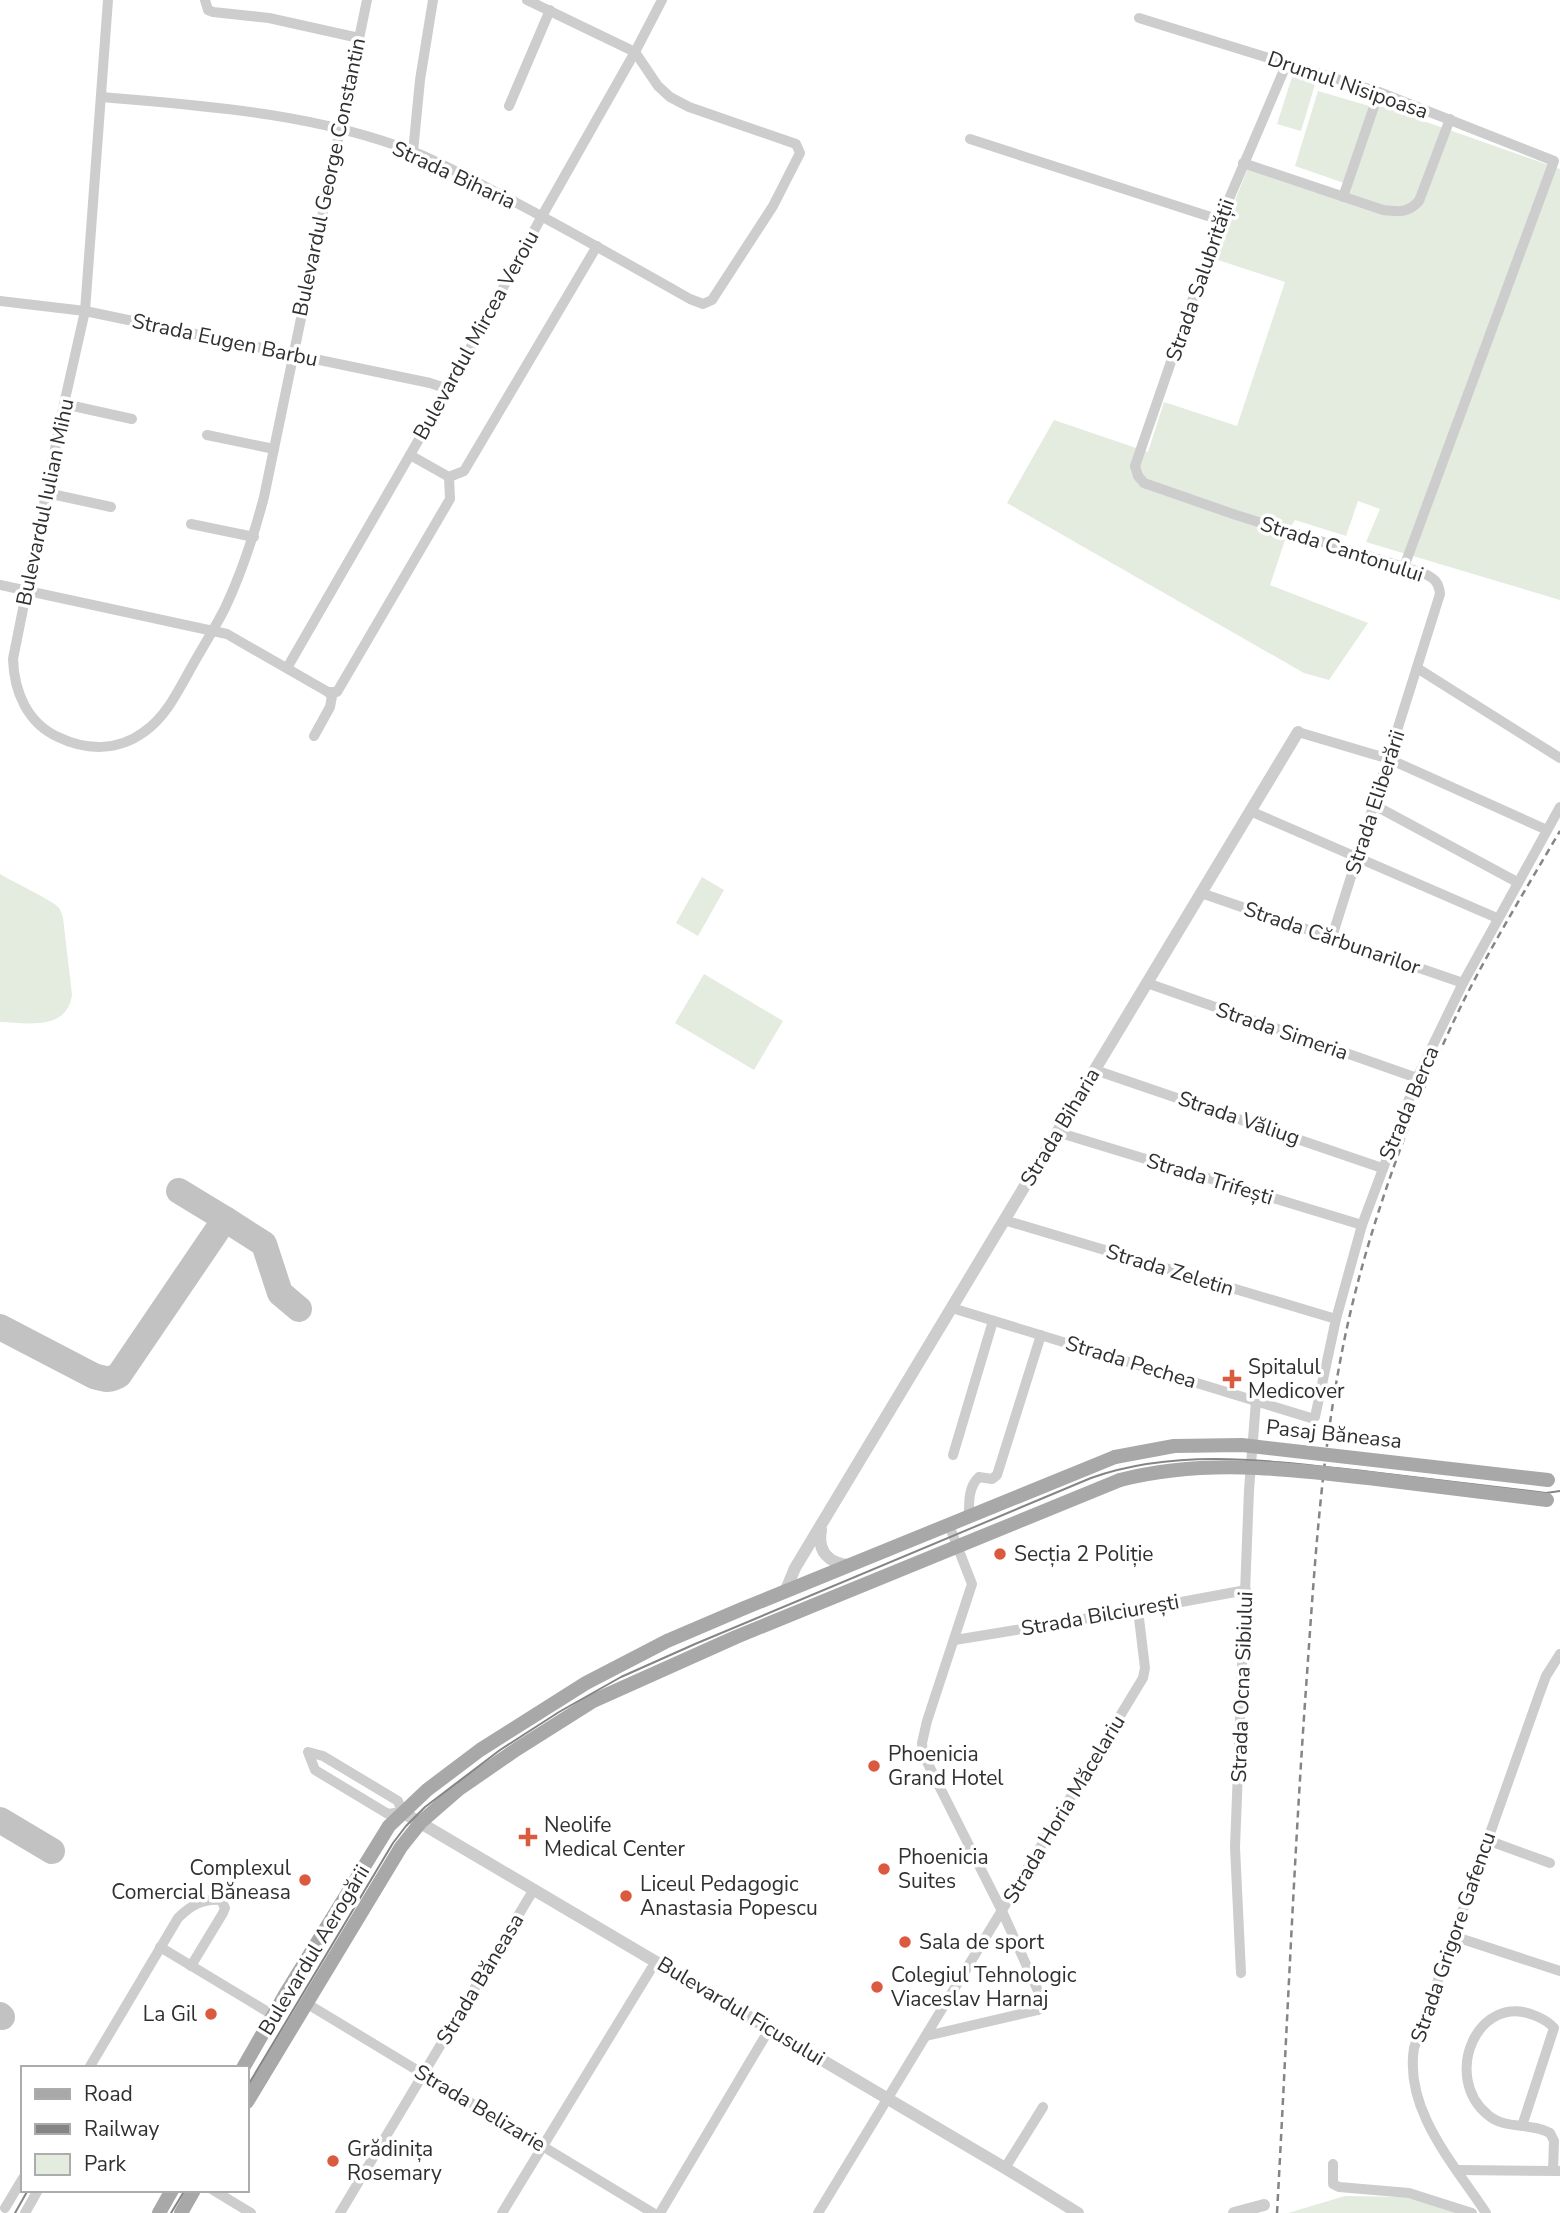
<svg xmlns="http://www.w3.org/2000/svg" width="1560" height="2213" font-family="'Nunito Sans',sans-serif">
  <rect width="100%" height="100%" fill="#fff"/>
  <!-- green -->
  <g fill="#e3ecdf">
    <polygon points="1293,74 1316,81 1301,131 1277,124"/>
    <polygon points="1318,91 1369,106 1344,183 1295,166"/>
    <polygon points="1378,105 1560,169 1560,600 1366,542 1380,509 1358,501 1346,536 1295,520 1288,531 1270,585 1368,623 1329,680 1304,673 1007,503 1054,420 1148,452 1164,402 1237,426 1285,282 1212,258 1248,168 1346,201"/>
    <path d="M0 874C11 881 54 901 59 908 60 909 63 917 63 918L72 995C67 1031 27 1023 0 1022Z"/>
    <polygon points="702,877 724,890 698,936 676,923"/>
    <polygon points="704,974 783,1021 754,1070 675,1023"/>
    <polygon points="1345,2196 1405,2197 1469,2213 1288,2213"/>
  </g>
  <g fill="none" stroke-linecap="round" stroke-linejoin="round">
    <!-- taxiway -->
    <g stroke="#c2c2c2" stroke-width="26">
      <polyline points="225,1219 264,1244 280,1293 299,1309"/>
      <path d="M0 1327 94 1376C104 1379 110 1381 119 1375L225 1219 179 1191"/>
      <polyline points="0,1820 52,1851"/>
      <polyline points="0,2015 2,2017"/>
    </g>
    <!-- minor -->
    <g stroke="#cdcdcd" stroke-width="10">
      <path d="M108 0 85 311 64 404 13 659C14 691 27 723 58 737 87 751 118 751 144 732 166 717 178 691 191 668 202 648 215 628 225 608 242 572 254 535 264 497L367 0"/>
      <polyline points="205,0 208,10 213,12 269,18 359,38"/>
      <polyline points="1139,18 1379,92 1554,161 1404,567"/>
      <path d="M1287 63 1220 220 1135 466 1138 476 1144 483 1236 515 1423 573C1434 578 1439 582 1440 594L1332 937"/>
      <path d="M101 97C206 106 315 113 414 152 446 165 478 183 509 199 570 231 630 265 690 299L703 304 712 300 773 206 800 153 796 144 689 107 670 97 658 86 635 52 527 0"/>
      <polyline points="509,106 550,10"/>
      <polyline points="970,139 1220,220"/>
      <polyline points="413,152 420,80 433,0"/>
      <path d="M1243 163 1383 210C1399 212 1408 213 1419 201L1450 119"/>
      <polyline points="1343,197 1379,92"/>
      <polyline points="0,301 85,311 430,383 448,389"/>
      <polyline points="64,404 132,419"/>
      <polyline points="207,435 274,449"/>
      <polyline points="449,477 464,471 597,246"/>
      <polyline points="47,493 111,507"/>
      <polyline points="191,524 254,537"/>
      <polyline points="0,585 227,634 328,692 332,696 330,707 314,736"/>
      <polyline points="287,668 448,389 542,216 635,52 662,0"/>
      <polyline points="1417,668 1560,758"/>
      <polyline points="328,692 337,692 450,499 449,477 410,455"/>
      <polyline points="1298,732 1389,759 1547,830"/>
      <polyline points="1374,805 1517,882"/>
      <polyline points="1250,811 1497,918"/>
      <polyline points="1201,893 1463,983"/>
      <polyline points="1147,983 1417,1078"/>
      <polyline points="1095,1070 1382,1168"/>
      <polyline points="1057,1132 1362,1225"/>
      <polyline points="1004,1220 1336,1319"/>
      <polyline points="952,1308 1311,1418 1315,1417 1336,1319 1362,1225 1417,1078 1463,983 1560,807"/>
      <polyline points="953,1455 993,1321"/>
      <path d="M969 1517C969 1503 968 1487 979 1477L992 1479 997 1475 1041 1335"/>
      <polyline points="955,1640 1138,1610 1246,1590"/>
      <polygon points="308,1752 323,1756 398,1801 402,1812 388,1814 315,1770"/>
      <polyline points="1487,1840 1550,1863"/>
      <polyline points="1453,1936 1560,1971"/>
      <polyline points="160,1947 273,2015"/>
      <polyline points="1241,1973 1235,1847 1249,1490 1256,1401"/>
      <polyline points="306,2003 653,2213"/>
      <polyline points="926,2036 1038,2010 1043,2002 1002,1911 923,1754 922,1743 927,1721 972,1584 949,1525"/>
      <path d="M89 2068 178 1918C190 1906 203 1898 221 1900L225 1908 223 1913 191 1966"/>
      <path d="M1522 2126 1554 2028C1549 2022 1543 2019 1536 2016 1478 1990 1441 2077 1488 2115 1505 2130 1530 2122 1550 2133L1554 2141 1553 2171"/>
      <polyline points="1333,2164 1333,2184 1339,2187 1409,2193 1472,2213"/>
      <polyline points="1005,2168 1043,2107"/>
      <polyline points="1458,2170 1559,2171"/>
      <polyline points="213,2190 251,2213"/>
      <polyline points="5,2208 23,2178"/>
      <polyline points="25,2213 38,2190"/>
      <polyline points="340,2213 534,1889"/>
      <polyline points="502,2213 656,1961"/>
      <polyline points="660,2213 770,2028"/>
      <polyline points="818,2213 1143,1678 1145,1668 1138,1610"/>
      <path d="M1486 2213C1454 2164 1404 2110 1414 2048L1539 1695 1546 1676 1560 1654"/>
    </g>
    <!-- tertiary -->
    <g stroke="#cdcdcd" stroke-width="12">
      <path d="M821 1530C817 1552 829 1564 851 1565"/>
      <polyline points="785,1592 795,1568 1298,732"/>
      <polyline points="402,1812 1005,2168 1078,2213"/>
      <polyline points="1234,2213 1264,2205"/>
    </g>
    <!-- primary -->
    <g stroke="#a8a8a8" stroke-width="14">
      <polyline points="243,2068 286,1993 389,1826 427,1790 480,1750 586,1683 667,1641 742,1609 1115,1457"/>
      <polyline points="247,2102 401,1847 421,1822 459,1789 517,1749 593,1701 736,1637 1120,1480"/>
      <polyline points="159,2213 172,2190"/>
      <polyline points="181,2213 194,2190"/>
    </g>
    <!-- tram -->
    <g stroke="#858585" stroke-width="2">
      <path d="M247 2087 393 1843 406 1826 425 1807 500 1750 559 1712 621 1677 695 1644 1091 1478C1181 1446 1279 1462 1371 1472 1429 1479 1488 1486 1546 1493L1560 1491"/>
      <polyline points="15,2213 28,2190"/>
      <polyline points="171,2213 185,2190"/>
    </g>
    <!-- rail -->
    <path stroke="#858585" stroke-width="2.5" stroke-dasharray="7 5" stroke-linecap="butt" d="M1277 2213C1287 2033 1294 1854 1307 1674 1315 1560 1322 1444 1346 1332 1369 1224 1415 1099 1464 1000 1493 943 1527 887 1560 831"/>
    <!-- primary-bridge -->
    <g stroke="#a8a8a8" stroke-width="14">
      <polyline points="1115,1457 1174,1446 1242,1445 1548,1480"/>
      <path d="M1120 1480C1205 1458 1290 1469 1376 1479 1433 1486 1490 1493 1547 1500"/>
    </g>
  </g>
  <!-- markers -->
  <g fill="#db5a3f" stroke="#fff" stroke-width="2.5">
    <path d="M1228.5 1368.5h7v7h7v7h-7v7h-7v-7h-7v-7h7z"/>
    <circle cx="1000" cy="1554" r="7"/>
    <circle cx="874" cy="1766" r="7"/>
    <path d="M524.5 1826.5h7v7h7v7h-7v7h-7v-7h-7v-7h7z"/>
    <circle cx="884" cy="1869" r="7"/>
    <circle cx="305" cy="1880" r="7"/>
    <circle cx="626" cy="1896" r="7"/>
    <circle cx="905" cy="1942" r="7"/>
    <circle cx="877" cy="1987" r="7"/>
    <circle cx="211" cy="2014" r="7"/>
    <circle cx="333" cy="2161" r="7"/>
  </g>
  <g text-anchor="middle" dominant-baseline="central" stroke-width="7" stroke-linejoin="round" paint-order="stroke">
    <!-- street labels -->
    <g font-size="21" fill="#303030" stroke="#fff">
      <text transform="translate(1348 85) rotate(19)">Drumul Nisipoasa</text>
      <text transform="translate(454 175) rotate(25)">Strada Biharia</text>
      <text transform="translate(329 177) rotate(-78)">Bulevardul George Constantin</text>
      <text transform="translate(1200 280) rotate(-71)">Strada Salubrității</text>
      <text transform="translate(476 335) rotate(-61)">Bulevardul Mircea Veroiu</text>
      <text transform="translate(225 340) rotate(12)">Strada Eugen Barbu</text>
      <text transform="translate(45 502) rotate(-78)">Bulevardul Iulian Mihu</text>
      <text transform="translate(1342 549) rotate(18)">Strada Cantonului</text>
      <text transform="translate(1375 802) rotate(-72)">Strada Eliberării</text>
      <text transform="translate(1332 938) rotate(19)">Strada Cărbunarilor</text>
      <text transform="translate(1282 1031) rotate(19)">Strada Simeria</text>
      <text transform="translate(1409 1103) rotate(-67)">Strada Berca</text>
      <text transform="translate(1239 1118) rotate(19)">Strada Văliug</text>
      <text transform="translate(1060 1127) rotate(-59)">Strada Biharia</text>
      <text transform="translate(1210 1179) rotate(17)">Strada Trifești</text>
      <text transform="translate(1170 1270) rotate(17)">Strada Zeletin</text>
      <text transform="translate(1131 1362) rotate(17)">Strada Pechea</text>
      <text transform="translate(1334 1434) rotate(6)">Pasaj Băneasa</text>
      <text transform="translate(1100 1615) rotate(-10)">Strada Bilciurești</text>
      <text transform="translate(1242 1687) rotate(-88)">Strada Ocna Sibiului</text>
      <text transform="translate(1064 1809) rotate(-59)">Strada Horia Măcelariu</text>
      <text transform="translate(1453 1937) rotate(-71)">Strada Grigore Gafencu</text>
      <text transform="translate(314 1950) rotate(-59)">Bulevardul Aerogării</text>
      <text transform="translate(480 1979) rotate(-59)">Strada Băneasa</text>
      <text transform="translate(741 2011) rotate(31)">Bulevardul Ficusului</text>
      <text transform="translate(480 2108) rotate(31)">Strada Belizarie</text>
    </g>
    <!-- poi labels -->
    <g font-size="21" fill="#303030" stroke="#fff" text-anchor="start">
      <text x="1248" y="1367">Spitalul<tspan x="1248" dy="24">Medicover</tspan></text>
      <text x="1014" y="1554">Secția 2 Poliție</text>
      <text x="888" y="1754">Phoenicia<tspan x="888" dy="24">Grand Hotel</tspan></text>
      <text x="544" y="1825">Neolife<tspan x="544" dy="24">Medical Center</tspan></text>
      <text x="898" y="1857">Phoenicia<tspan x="898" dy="24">Suites</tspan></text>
      <text x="291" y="1868" text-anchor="end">Complexul<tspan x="291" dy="24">Comercial Băneasa</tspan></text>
      <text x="640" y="1884">Liceul Pedagogic<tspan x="640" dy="24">Anastasia Popescu</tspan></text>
      <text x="919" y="1942">Sala de sport</text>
      <text x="891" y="1975">Colegiul Tehnologic<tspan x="891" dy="24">Viaceslav Harnaj</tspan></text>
      <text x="197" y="2014" text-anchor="end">La Gil</text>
      <text x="347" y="2149">Grădinița<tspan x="347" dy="24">Rosemary</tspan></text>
    </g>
  </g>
  <!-- legend -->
  <rect x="21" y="2066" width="228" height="126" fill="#ffffff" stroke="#acacac" stroke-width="2"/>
  <rect x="35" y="2089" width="35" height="10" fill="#a8a8a8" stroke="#acacac" stroke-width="2"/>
  <text x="84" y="2101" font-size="21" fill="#303030">Road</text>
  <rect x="35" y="2124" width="35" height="10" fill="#858585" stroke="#acacac" stroke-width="2"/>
  <text x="84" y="2136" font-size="21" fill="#303030">Railway</text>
  <rect x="35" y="2154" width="35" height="21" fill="#e3ecdf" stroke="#acacac" stroke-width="2"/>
  <text x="84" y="2171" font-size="21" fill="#303030">Park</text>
</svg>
